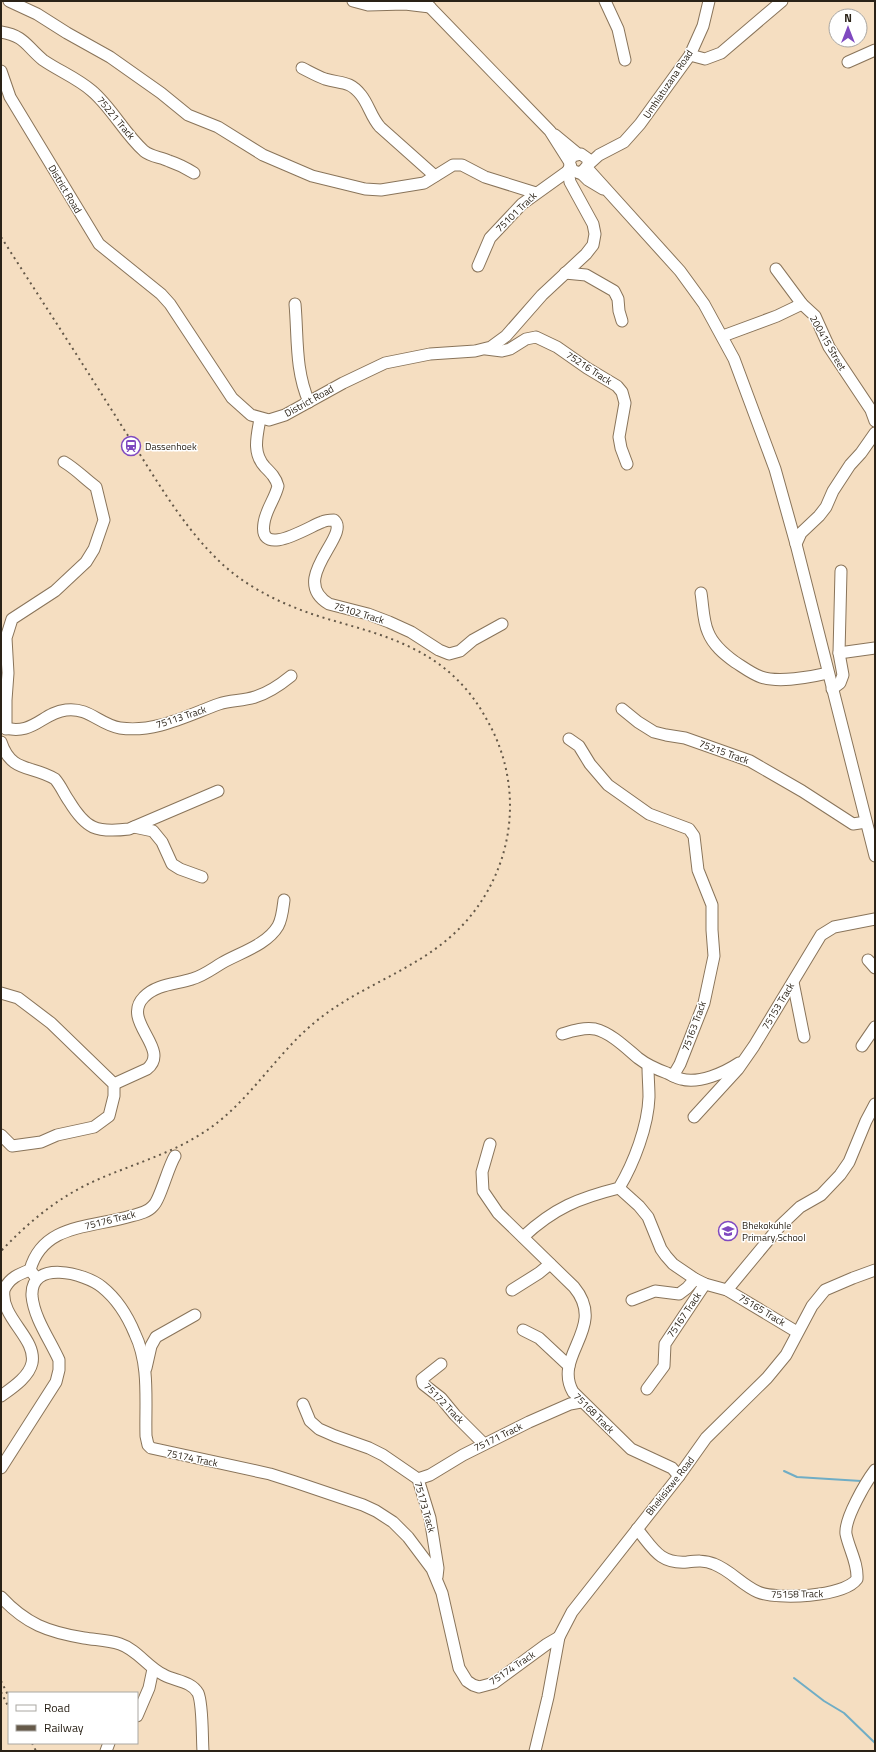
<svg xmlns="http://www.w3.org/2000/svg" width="876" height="1752" font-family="'Titillium Web',sans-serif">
  <rect width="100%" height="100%" fill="#f5dec1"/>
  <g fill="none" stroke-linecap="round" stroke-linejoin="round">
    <!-- stream -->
    <g stroke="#70adc5" stroke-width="2">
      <polyline points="784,1471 797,1477 861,1481"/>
      <polyline points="794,1678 824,1701 844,1713 875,1743"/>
    </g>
    <defs>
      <g id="minor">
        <polyline points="9,1 37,14 67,33 110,57 161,93 188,115 218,127 263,155 312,176 365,189 381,190 424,183 453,165 462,165 485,177 536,193"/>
        <polyline points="353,1 368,5 405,4 430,7"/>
        <polyline points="424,1 550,131 569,161 572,170 579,173 582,172 588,165 588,159 581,154 573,156 569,161"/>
        <polyline points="605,1 618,29 625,60"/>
        <path d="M1 32C25 36 26 46 43 60 59 71 77 78 92 91 112 108 124 133 144 151 151 157 161 157 169 161 178 164 186 168 194 173"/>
        <polyline points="690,55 705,59 721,53 782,1"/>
        <polyline points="848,62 875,50"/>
        <path d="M302 68C310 72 317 76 325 79 341 84 349 80 361 95 369 105 371 117 380 127L435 176"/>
        <polyline points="1,71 10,97 99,244 161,294 170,304 232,398 251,415 269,420 285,415 343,383 385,363 430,354 475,351 491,347 506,336 542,295 586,254 593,245 595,234 593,224 570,182 568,171 570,166"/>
        <polyline points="555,135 578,154"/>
        <polyline points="588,165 599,155 624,142 640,124 690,55 703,26 709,1"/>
        <polyline points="587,168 680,271 704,304 734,359 775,469 796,544 875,856"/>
        <polyline points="580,172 588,180 603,189"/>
        <polyline points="478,266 490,238 522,204 568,171"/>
        <polyline points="776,269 802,304 815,316 829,347 871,410 875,421"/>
        <polyline points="565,273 586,275 614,291 618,299 619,311 622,321"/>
        <path d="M295 304C298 338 295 370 309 402"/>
        <polyline points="723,336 777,316 802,304"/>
        <polyline points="486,349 502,351 510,349 526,339 536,337 557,347 587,368 617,386 622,392 625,403 619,437 621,448 627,464"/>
        <path d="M260 419C257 436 252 453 265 467 271 473 276 478 278 486 275 499 266 509 264 523 258 560 310 526 322 522 326 520 330 520 334 520 352 535 287 579 329 604L368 614 389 622 411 632 439 650 449 654 460 651 473 640 502 624"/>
        <polyline points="796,544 801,533 819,516 826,507 833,491 850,465 861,453 875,433"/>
        <path d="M701 593C703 605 703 621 708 632 713 645 724 654 735 662 743 667 752 674 761 677 778 683 811 677 828 673"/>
        <polyline points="839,653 875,648"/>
        <polyline points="832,689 840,683 843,675 839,653 841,571"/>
        <polyline points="622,709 638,722 654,732 666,735 685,738 750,761 802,791 853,824 866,822"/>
        <path d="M1 727C34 737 41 713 66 710 89 707 100 725 120 728 155 733 186 716 219 704 230 700 243 701 255 697 268 693 280 685 291 676"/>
        <path d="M6 729V700L8 673 6 638 12 619 55 591 86 562 94 549 104 520 96 487C85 479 76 469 64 462"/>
        <polyline points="569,739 579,746 590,764 608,785 649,814 689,829 694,836 698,870 712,905 712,930 714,956 704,1003 680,1064 673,1076"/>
        <path d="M1 742C11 773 32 765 55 779 61 786 64 794 69 801 86 829 96 833 129 829L218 791"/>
        <polyline points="134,827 153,831 162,842 172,864 180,869 202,877"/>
        <polyline points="868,960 875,968"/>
        <polyline points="793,982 804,1037"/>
        <polyline points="1,993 18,998 51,1023 114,1084 114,1096 109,1116 94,1127 57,1135 41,1142 12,1146 1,1135"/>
        <path d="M562 1034C572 1031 584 1027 595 1029 611 1033 625 1047 638 1058 647 1065 656 1069 667 1073 672 1075 676 1078 681 1079 699 1084 724 1073 739 1063"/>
        <polyline points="862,1046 875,1027"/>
        <path d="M114 1084 147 1069C172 1049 120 1021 144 997 156 984 177 984 192 979 203 976 212 969 222 963 239 953 267 945 278 926 282 919 283 908 284 900"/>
        <polyline points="694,1117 738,1069 754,1046 821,935 834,927 875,919"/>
        <path d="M490 1144 482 1172 483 1191 498 1213 574 1287C608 1328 552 1355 573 1392L631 1449 672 1468 679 1476"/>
        <polyline points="619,1188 639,1206 648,1217 661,1249 666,1256 673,1264 695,1279 705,1284 727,1290 797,1332"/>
        <path d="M523 1237C554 1208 579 1198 619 1188 634 1163 648 1126 649 1097 649 1087 648 1077 648 1066"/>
        <path d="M30 1270C43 1223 92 1228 131 1216 139 1214 148 1212 153 1206 160 1200 168 1167 175 1156"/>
        <polyline points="512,1290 539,1273 550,1264"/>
        <polyline points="727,1290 780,1226 800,1207 821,1195 840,1175 849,1162 866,1121 875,1104"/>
        <polyline points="632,1300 655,1291 679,1294 687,1288 695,1279"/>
        <polyline points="523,1330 539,1338 569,1366"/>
        <polyline points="441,1364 422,1379 423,1384 441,1398 455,1415 484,1444"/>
        <polyline points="146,1368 151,1346 156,1337 195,1315"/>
        <polyline points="647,1389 664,1366 665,1344 705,1284"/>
        <path d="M1 1396C12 1388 29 1377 32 1363 37 1338 0 1318 4 1290 9 1278 19 1274 30 1270L34 1275"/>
        <polyline points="303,1404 310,1421 319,1429 335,1436 369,1448 383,1455 418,1479 430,1518 438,1568 437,1577"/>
        <path d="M1 1468 56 1382 59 1370V1360C50 1340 34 1318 32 1296 30 1259 85 1273 102 1287 117 1299 128 1317 135 1334 150 1365 145 1403 146 1436L148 1445 151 1448 270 1474 295 1482 363 1505 376 1511 393 1522 408 1537 432 1569 442 1593 459 1668 467 1681 473 1685 479 1687 494 1683 547 1644 559 1637"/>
        <polyline points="418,1479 430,1475 463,1455 529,1422 570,1404 581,1402"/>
        <path d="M637 1529C653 1548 659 1564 687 1562 696 1561 705 1560 714 1564 730 1570 742 1585 758 1592 777 1600 844 1597 857 1579 858 1563 849 1549 846 1534 844 1519 866 1482 875 1470"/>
        <path d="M1 1597C26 1624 48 1632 84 1638 96 1640 108 1640 120 1644 138 1650 147 1667 164 1675 175 1681 191 1681 198 1693 203 1704 202 1738 203 1751"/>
        <polyline points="137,1716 149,1688 153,1669"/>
        <polyline points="106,1751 109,1743"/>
        <polyline points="535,1751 548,1697 559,1637 572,1612 679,1476 706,1438 767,1378 786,1355 812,1306 825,1290 853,1278 875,1270"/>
      </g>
    </defs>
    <!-- minor casing -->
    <use href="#minor" stroke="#89745a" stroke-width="13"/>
    <!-- minor -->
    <use href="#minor" stroke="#fff" stroke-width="11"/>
    <!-- rail -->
    <g stroke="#655949" stroke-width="2" stroke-dasharray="2 4" stroke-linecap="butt">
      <path d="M1 237C42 301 83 364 123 428 152 472 178 520 215 557 241 584 277 602 312 614 345 625 380 632 412 648 445 664 470 688 487 720 502 746 510 776 510 806 510 857 487 906 448 939 408 973 354 989 314 1023 273 1057 247 1106 201 1134 165 1157 122 1167 84 1186 51 1203 26 1225 1 1251"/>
      <polyline points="1,1681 9,1697"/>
      <polyline points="1,1692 9,1708"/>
      <polyline points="32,1743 36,1751"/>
    </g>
  </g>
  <!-- icons -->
  <defs>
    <symbol id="station-ring" viewBox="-11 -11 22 22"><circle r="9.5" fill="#fff" stroke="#7f49c0" stroke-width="1.5"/><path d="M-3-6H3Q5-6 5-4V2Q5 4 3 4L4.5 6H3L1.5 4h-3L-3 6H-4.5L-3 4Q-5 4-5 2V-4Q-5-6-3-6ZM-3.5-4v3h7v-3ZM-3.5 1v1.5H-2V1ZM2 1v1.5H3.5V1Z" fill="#7f49c0"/></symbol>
    <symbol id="school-ring" viewBox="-11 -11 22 22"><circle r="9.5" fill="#fff" stroke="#7f49c0" stroke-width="1.5"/><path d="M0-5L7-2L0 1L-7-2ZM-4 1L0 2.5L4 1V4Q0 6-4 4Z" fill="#7f49c0"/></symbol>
  </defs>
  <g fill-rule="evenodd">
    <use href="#station-ring" x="120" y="435" width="22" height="22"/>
    <use href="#school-ring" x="717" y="1220" width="22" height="22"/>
  </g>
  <g text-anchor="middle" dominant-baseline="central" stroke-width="3" stroke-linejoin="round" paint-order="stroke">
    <!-- street labels -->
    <g font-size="10" fill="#2a2217" stroke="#fff">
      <text transform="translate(668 84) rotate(-56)">Umhlatuzana Road</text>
      <text transform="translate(116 118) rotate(50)">75221 Track</text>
      <text transform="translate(65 189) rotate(59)">District Road</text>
      <text transform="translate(516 212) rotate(-44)">75101 Track</text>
      <text transform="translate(828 343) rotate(60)">200415 Street</text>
      <text transform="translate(589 368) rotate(33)">75216 Track</text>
      <text transform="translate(309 401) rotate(-29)">District Road</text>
      <text transform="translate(359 613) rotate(17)">75102 Track</text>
      <text transform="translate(181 717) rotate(-18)">75113 Track</text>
      <text transform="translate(724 752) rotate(20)">75215 Track</text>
      <text transform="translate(778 1006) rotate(-59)">75153 Track</text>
      <text transform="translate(694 1026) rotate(-70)">75163 Track</text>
      <text transform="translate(110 1220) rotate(-14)">75176 Track</text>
      <text transform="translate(762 1310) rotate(31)">75165 Track</text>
      <text transform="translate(684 1315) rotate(-56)">75167 Track</text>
      <text transform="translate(444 1403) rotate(46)">75172 Track</text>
      <text transform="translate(594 1413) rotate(45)">75168 Track</text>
      <text transform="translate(498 1437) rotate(-26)">75171 Track</text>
      <text transform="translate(192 1458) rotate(12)">75174 Track</text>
      <text transform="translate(670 1486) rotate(-52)">Bhekisizwe Road</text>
      <text transform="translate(425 1507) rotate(74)">75173 Track</text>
      <text transform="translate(797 1594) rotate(-1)">75158 Track</text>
      <text transform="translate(512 1668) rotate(-34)">75174 Track</text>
    </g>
    <!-- poi labels -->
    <g font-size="10" fill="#2a2217" stroke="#fff" text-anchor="start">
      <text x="145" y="446">Dassenhoek</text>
      <text x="742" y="1225">Bhekokuhle<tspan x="742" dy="12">Primary School</tspan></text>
    </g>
  </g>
  <!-- border -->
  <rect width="876" height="1752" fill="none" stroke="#2a2217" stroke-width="4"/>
  <!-- legend -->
  <rect x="8" y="1692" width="130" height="52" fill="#ffffff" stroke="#aaa7a2"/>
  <rect x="16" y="1705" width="20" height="6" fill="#ffffff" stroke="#aaa7a2"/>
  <text x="44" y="1712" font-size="12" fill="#2a2217">Road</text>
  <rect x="16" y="1725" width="20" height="6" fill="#655949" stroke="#aaa7a2"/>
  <text x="44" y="1732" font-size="12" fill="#2a2217">Railway</text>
  <!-- north arrow -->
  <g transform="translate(848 28)"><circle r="19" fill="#ffffff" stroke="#aaa7a2"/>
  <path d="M0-3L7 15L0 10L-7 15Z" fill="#7f49c0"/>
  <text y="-6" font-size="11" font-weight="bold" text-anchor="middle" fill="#2a2217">N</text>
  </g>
</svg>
